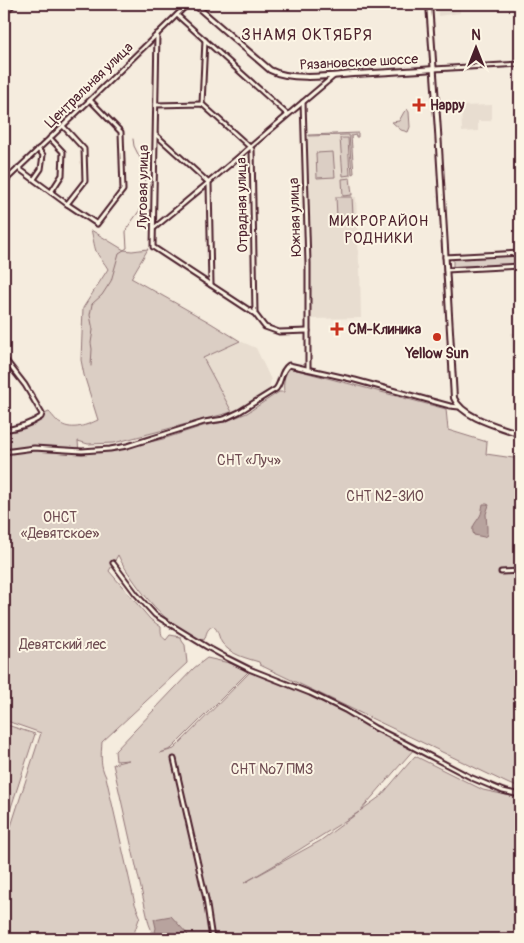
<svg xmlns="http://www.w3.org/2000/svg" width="524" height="943" font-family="Pangolin,sans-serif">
  <rect width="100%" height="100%" fill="#f5ecde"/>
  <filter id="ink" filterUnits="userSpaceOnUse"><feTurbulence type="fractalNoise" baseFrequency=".02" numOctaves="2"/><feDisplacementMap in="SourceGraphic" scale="10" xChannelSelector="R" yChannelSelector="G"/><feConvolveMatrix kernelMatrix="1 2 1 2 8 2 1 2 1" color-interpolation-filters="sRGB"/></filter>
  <g filter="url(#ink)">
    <!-- built -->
    <g fill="#e8ddd0">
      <polygon points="437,4 460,4 460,13 438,16"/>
      <polygon points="492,105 492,118 490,121 478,121 478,131 462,132 461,106"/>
      <polygon points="348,136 353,197 356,197 359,263 360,266 361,318 312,319 307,137"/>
      <polygon points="511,333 520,333 520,373 513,373"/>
      <polygon points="240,341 256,348 271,380 268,392 232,412 203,358"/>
    </g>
    <!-- green -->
    <g fill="#dbcec4" stroke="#927678" fill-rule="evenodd">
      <polygon points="407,109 409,112 410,127 408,132 401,130 392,122 399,121 404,112"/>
      <polygon points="358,133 358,137 356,137 356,135 351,136 354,173 352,174 349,135 309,136 309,135"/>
      <polygon points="340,138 348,138 350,175 343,176"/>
      <polygon points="333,152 335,177 317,178 316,153"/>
      <polygon points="350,178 352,195 343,196 342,179"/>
      <polygon points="336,197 352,197 353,215 337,216"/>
      <path d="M91 230 124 250 132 251 148 249 131 278 209 322 240 341 203 358 232 412 114 443 88 444 78 441 79 453 120 449 163 439 203 426 224 422 247 413 279 392H284C283 384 284 375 289 368L446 409 448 430 487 442 486 454 520 459V787L509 784 260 665 259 662C246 658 231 655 222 643 218 637 219 630 213 626 206 629 207 634 204 640 173 631 150 604 132 578 127 571 122 564 118 555L109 571 150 619 161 627C161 632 161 637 166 640L170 635 181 637 182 641 185 645 187 663 102 742C101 755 100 766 106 777L135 904 140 916 132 939H4V848L41 733 4 720V427L18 426 49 412C53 416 57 422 61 424 73 431 87 425 98 420L84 375 81 360 83 308 108 269C105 263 99 258 96 251 94 246 93 236 91 230Z"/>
      <polygon points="515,255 515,264 453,268 453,259"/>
      <path d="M207 658 234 664 250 670 171 749 160 753 174 749 251 671 334 704 415 748 360 811 381 796 415 756 483 790 520 798V939H155L149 924 113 764 129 760 116 761 115 751 194 668ZM359 812 320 841 244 883 283 860Z"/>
      <polygon points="4,724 35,734 4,829"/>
    </g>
    <!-- water -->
    <g fill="#b8a39e" stroke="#8c6e70">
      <path d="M483 504H487L489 505 486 514 487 528V535L484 537 474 535C470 527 476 523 480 516 482 513 482 508 483 504Z"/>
      <polygon points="171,916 188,935 189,938 188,939 158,939 155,932 156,928 154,919"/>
    </g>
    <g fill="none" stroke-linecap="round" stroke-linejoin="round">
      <!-- stream -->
      <polyline stroke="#8c6e70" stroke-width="1" points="91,366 92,349 91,343 93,330 90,315 92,304 102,295 111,281 119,253 127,248 126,232 127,228 147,200 147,193 140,158 134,146 133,139"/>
      <defs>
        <g id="street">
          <polyline points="4,13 14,4"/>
          <polyline points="177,15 287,114"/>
          <polyline points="157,34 153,247 255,314 265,327 279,332 308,331"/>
          <polyline points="434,69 520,64"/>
          <polyline points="303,102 308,263 308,369"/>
          <polyline points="202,104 205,40"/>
          <polyline points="156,105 202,104 252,149 255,313"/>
          <polyline points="63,126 84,149 85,181 67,204"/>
          <polyline points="156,135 209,183 211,285"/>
          <polyline points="50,138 63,152 62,175 51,192"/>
          <polyline points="18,168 67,204 97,224 123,190 121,132 90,100"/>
          <polyline points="34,179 41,169 43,155 38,149"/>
          <polyline points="4,182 90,100 188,4"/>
          <path d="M154 228C215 178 274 126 334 76"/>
          <polyline points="517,253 518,266"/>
          <polyline points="445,257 520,253"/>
          <polyline points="446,270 520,266"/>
          <path d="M4 358 25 385 42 414 41 417C29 425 18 428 4 430"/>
          <path d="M4 452 34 448 82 451 110 449 127 446 204 422 224 419 239 412 276 389C282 382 280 371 289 365L355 380 450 406 459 407"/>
          <polyline points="113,563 136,594 155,615 207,647 227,658 249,669 310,693 345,710 375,728 403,742 472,778 503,791 520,795"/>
          <polyline points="501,572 520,571"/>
          <polyline points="174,759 206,899 212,939"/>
        </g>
        <g id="secondary">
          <path d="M194 4 270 70C291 81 329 76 353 74 380 73 407 71 434 69"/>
          <path d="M429 4 438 131 454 398C462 418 501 427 520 434"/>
        </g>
      </defs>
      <!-- street casing -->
      <use href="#street" stroke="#4a1f2b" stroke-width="7"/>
      <!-- secondary casing -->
      <use href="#secondary" stroke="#4a1f2b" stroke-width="8"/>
      <!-- street -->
      <use href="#street" stroke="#fcf5e5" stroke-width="3"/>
      <!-- secondary -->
      <use href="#secondary" stroke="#fcf5e5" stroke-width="4"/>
    </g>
  </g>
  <!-- markers -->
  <g fill="#c8321e" stroke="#fcf5e5" stroke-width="2">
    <path d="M416.5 97.5h5v5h5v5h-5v5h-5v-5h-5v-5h5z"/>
    <path d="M334.5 321.5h5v5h5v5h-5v5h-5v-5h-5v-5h5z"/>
    <circle cx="437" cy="337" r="5"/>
  </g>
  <g text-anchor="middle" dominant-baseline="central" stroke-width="4" stroke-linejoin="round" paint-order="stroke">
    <!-- street labels -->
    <g font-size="14" fill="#4a1f2b" stroke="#fcf5e5">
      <text transform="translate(359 62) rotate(-3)">Рязановское шоссе</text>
      <text transform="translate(89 85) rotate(-44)">Центральная улица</text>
      <text transform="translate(143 187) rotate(-89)">Луговая улица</text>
      <text transform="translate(242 205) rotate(-91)">Отрадная улица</text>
      <text transform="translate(295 217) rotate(-92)">Южная улица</text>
    </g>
    <!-- poi labels -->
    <g font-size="14" font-weight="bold" fill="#4a1f2b" stroke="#fcf5e5" text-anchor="start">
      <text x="430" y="105">Happy</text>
      <text x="348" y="329">СМ-Клиника</text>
      <text x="437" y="353" text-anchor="middle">Yellow Sun</text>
    </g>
    <!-- park labels -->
    <g font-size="14" fill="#6e4b51" stroke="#fcf5e5">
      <text x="249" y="460">СНТ «Луч»</text>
      <text x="385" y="496">СНТ N2-ЗИО</text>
      <text x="60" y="517">ОНСТ<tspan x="60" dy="16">«Девятское»</tspan></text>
      <text x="63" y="644">Девятский лес</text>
      <text x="272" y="769">СНТ №7 ПМЗ</text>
    </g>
    <!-- neighbourhood labels -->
    <g font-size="15" letter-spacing="1" fill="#4a1f2b" stroke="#fcf5e5">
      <text x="379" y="221">МИКРОРАЙОН<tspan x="379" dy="17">РОДНИКИ</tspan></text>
    </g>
    <!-- quarter labels -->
    <g font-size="16" letter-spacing="1" fill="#4a1f2b" stroke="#fcf5e5">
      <text x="307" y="35">ЗНАМЯ ОКТЯБРЯ</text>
    </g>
  </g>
  <!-- margin -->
  <rect width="524" height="943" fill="none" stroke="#fcf5e5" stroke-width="20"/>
  <rect x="10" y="10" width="504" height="923" fill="none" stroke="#4a1f2b" stroke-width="2" filter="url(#ink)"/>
  <!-- north arrow -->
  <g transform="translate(476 48)" stroke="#fcf5e5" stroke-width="4" paint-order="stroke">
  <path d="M0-4L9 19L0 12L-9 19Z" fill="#4a1f2b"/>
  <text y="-8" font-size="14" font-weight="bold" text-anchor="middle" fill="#4a1f2b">N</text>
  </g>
</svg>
